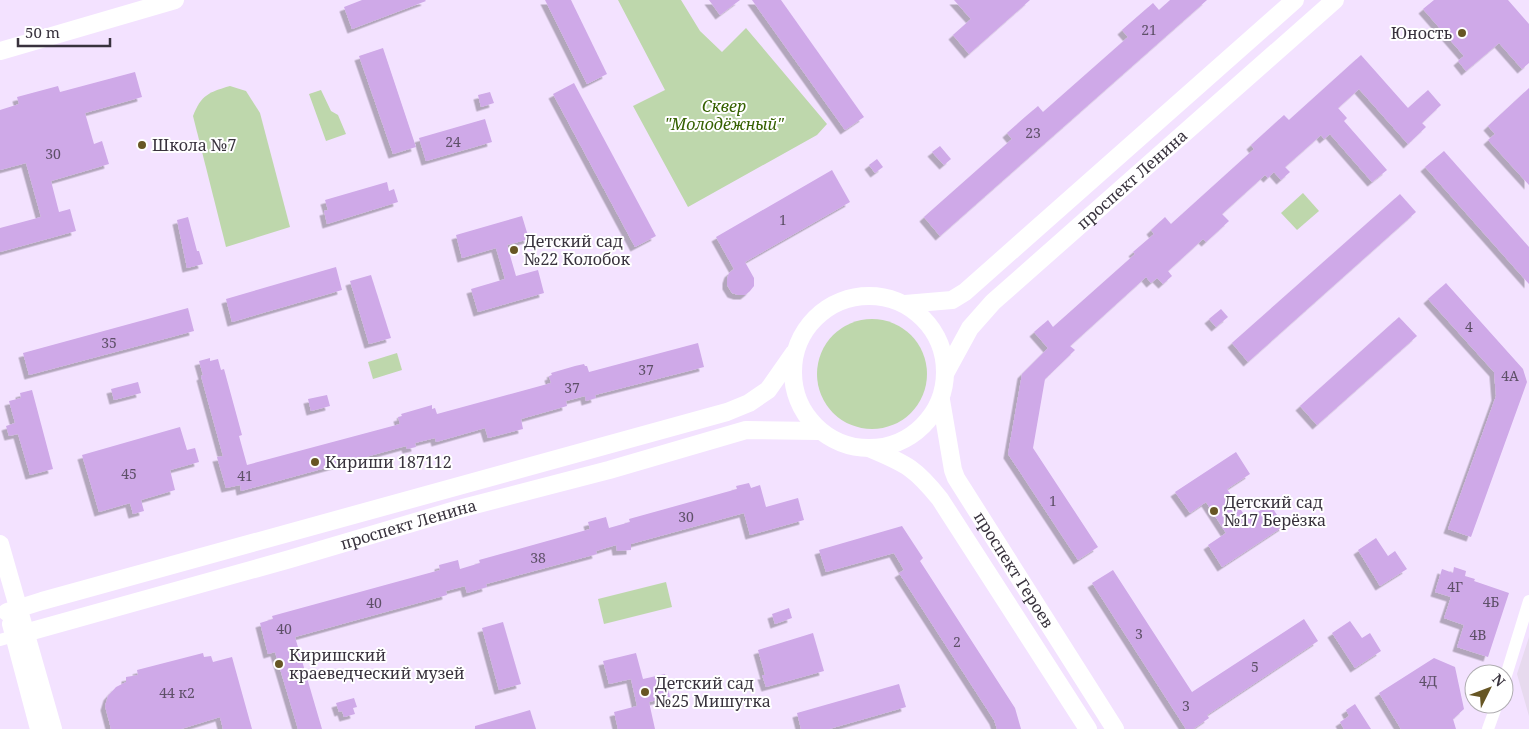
<svg xmlns="http://www.w3.org/2000/svg" width="1529" height="729" font-family="'Noto Serif',serif">
  <defs>
    <filter id="shadow"><feDropShadow dx="-4.5" dy="4.5" stdDeviation="0" flood-color="#0004"/></filter>
  </defs>
  <rect width="100%" height="100%" fill="#f3e2ff"/>
  <!-- medical -->
  <polygon fill="#e7daee" points="1529,637 1529,716 1517,674"/>
  <!-- green -->
  <g fill="#bed7ac">
    <polygon points="618,0 681,0 700,31 722,52 746,28 827,124 817,135 688,207 633,106 665,90"/>
    <path d="M230 86 246 91 260 113 290 227 226 247 193 116C201 95 209 92 230 86Z"/>
    <polygon points="321,90 331,111 338,115 346,134 326,141 309,94"/>
    <polygon points="1303,193 1319,211 1297,230 1281,213"/>
    <circle cx="872" cy="374" r="55"/>
    <polygon points="397,353 402,370 373,379 368,362"/>
    <polygon points="666,582 672,607 604,624 598,599"/>
  </g>
  <!-- building -->
  <g fill="#cfa9e8" filter="url(#shadow)">
    <polygon points="362,0 425,0 426,1 352,29 344,7"/>
    <polygon points="545,0 571,0 607,74 587,84"/>
    <polygon points="709,0 740,0 720,15"/>
    <polygon points="752,0 781,0 864,117 845,130"/>
    <polygon points="954,0 1030,0 969,54 953,35 971,19"/>
    <polygon points="1170,0 1207,0 940,236 924,217 1012,139 1007,133 1025,117 1038,106 1043,112 1128,37 1122,30 1153,3 1159,10"/>
    <polygon points="1434,0 1508,0 1529,24 1529,63 1522,69 1499,43 1466,71 1458,61 1464,56 1423,9"/>
    <polygon points="383,48 416,147 393,154 359,56"/>
    <polygon points="1361,55 1408,108 1428,90 1441,105 1422,123 1426,127 1408,144 1359,89 1338,108 1347,118 1344,121 1387,170 1372,182 1330,134 1324,139 1321,135 1285,167 1290,172 1281,180 1274,172 1268,178 1265,175 1222,214 1229,221 1206,242 1203,239 1168,271 1172,276 1163,284 1157,278 1151,283 1146,277 1070,346 1075,350 1045,379 1033,448 1098,547 1078,560 1008,454 1022,374 1048,348 1034,332 1048,320 1053,327 1135,254 1133,252 1154,234 1151,230 1165,217 1171,224 1254,149 1251,145 1284,115 1289,120"/>
    <polygon points="135,72 142,97 85,113 94,144 102,141 109,164 51,181 59,212 70,209 76,231 0,252 0,228 41,217 26,163 0,170 0,110 19,104 17,97 58,86 60,92"/>
    <polygon points="574,83 656,236 635,247 553,94"/>
    <polygon points="1529,88 1529,185 1488,140 1495,134 1488,126"/>
    <polygon points="490,92 494,103 481,107 478,95"/>
    <polygon points="485,119 492,142 426,161 419,138"/>
    <polygon points="940,146 951,159 944,165 932,152"/>
    <polygon points="1444,151 1529,247 1529,284 1425,167"/>
    <polygon points="877,159 883,167 875,173 869,165"/>
    <polygon points="832,170 850,202 745,262 754,278 754,286 750,291 745,295 738,295 732,293 727,285 727,279 729,273 734,269 716,237"/>
    <polygon points="387,182 389,191 394,189 398,202 327,224 324,211 328,210 325,200"/>
    <polygon points="1400,194 1416,212 1248,362 1232,343"/>
    <polygon points="522,216 529,239 507,245 516,276 538,270 544,293 478,312 471,289 505,279 496,248 462,258 456,235"/>
    <polygon points="188,217 197,251 199,251 203,264 187,268 177,220"/>
    <polygon points="336,267 342,290 232,322 226,299"/>
    <polygon points="371,275 391,338 369,344 350,281"/>
    <polygon points="1446,283 1523,369 1527,382 1471,537 1448,529 1496,396 1494,372 1428,299"/>
    <polygon points="188,308 194,331 29,375 23,353"/>
    <polygon points="1221,309 1228,317 1216,327 1209,319"/>
    <polygon points="1399,317 1417,336 1317,425 1300,406"/>
    <polygon points="698,343 704,367 595,395 596,398 586,401 585,396 566,401 567,406 521,419 523,429 488,438 485,428 436,442 435,438 415,443 416,447 407,449 406,446 241,491 240,485 226,488 217,457 223,456 201,376 203,375 199,361 210,358 210,361 218,359 221,370 224,369 242,435 239,436 247,465 400,424 398,417 402,416 401,414 432,405 432,409 435,408 437,414 551,383 549,376 552,375 551,373 575,366 584,364 585,366 587,366 589,372"/>
    <polygon points="138,382 141,393 114,400 111,389"/>
    <polygon points="32,390 53,469 30,475 18,434 9,436 6,426 15,423 9,401 21,398 20,393"/>
    <polygon points="327,395 330,406 311,411 308,399"/>
    <polygon points="180,427 187,450 195,448 199,462 170,470 175,490 141,500 144,511 133,514 130,503 99,512 82,455"/>
    <polygon points="1236,452 1250,474 1227,489 1247,519 1270,504 1284,526 1222,567 1208,545 1226,533 1206,502 1190,513 1175,492"/>
    <polygon points="749,483 751,488 760,485 766,507 798,498 804,520 750,535 744,513 631,544 631,550 617,551 616,545 596,551 597,554 486,584 487,587 467,593 465,586 446,591 447,595 295,637 322,729 298,729 275,652 268,654 260,623 273,619 272,616 440,570 439,565 458,560 460,569 480,563 479,560 590,529 588,522 606,517 609,528 630,522 629,519 737,489 736,486"/>
    <polygon points="902,526 923,558 920,561 1015,708 1021,729 997,729 994,720 899,573 904,570 894,553 826,572 819,550"/>
    <polygon points="1376,538 1388,556 1395,551 1407,569 1380,586 1358,550"/>
    <polygon points="1454,567 1466,571 1465,576 1475,579 1474,581 1509,593 1488,657 1457,647 1464,625 1444,618 1451,597 1435,592 1442,569 1453,573"/>
    <polygon points="1113,570 1192,692 1304,619 1318,641 1207,715 1209,718 1193,729 1186,729 1092,583"/>
    <polygon points="789,608 792,618 775,624 772,614"/>
    <polygon points="1350,621 1362,638 1370,633 1381,651 1355,668 1332,633"/>
    <polygon points="503,622 521,684 499,690 482,628"/>
    <polygon points="813,633 824,671 766,687 762,675 765,675 758,650"/>
    <polygon points="203,653 204,657 211,656 213,662 232,657 252,729 223,729 220,717 181,729 111,729 105,706 108,696 116,687 126,682 126,677 138,675 137,670"/>
    <polygon points="636,653 643,679 665,674 670,697 649,702 655,729 618,729 614,712 637,706 631,679 609,684 603,661"/>
    <polygon points="1434,658 1455,667 1464,709 1453,719 1456,729 1401,729 1379,693"/>
    <polygon points="899,684 906,707 829,729 801,729 797,713"/>
    <polygon points="354,698 357,707 353,708 355,714 344,717 342,711 339,712 336,703"/>
    <polygon points="1355,704 1371,729 1344,729 1340,722 1349,716 1346,710"/>
    <polygon points="530,710 536,729 475,729 475,726"/>
  </g>
  <g fill="none" stroke-linecap="round" stroke-linejoin="round">
    <!-- street -->
    <g stroke="#fff" stroke-width="12">
      <polyline points="0,640 14,636"/>
      <polyline points="1504,682 1529,601"/>
      <polyline points="1488,729 1497,704"/>
    </g>
    <!-- secondary -->
    <g stroke="#fff" stroke-width="18">
      <polyline points="0,51 175,0"/>
      <circle cx="869" cy="372" r="76"/>
      <polyline points="905,304 952,300 965,292 1295,0"/>
      <path id="s1" d="M946 372 970 328 993 302 1335 0"/>
      <path id="s2" d="M941 400 953 470 956 478 1115 729"/>
      <path d="M871 449C907 464 916 469 940 499L1088 729"/>
      <polyline points="0,544 53,729"/>
      <polyline points="7,612 42,601 727,412 749,403 768,390 794,353"/>
      <polyline points="11,624 39,729"/>
      <path id="s3" d="M14 636 290 559 459 509 609 470 746 430 819 431"/>
    </g>
  </g>
  <!-- markers -->
  <g fill="#675624" stroke="#fff" stroke-width="2">
    <circle cx="1462" cy="33" r="5"/>
    <circle cx="142" cy="145" r="5"/>
    <circle cx="514" cy="250" r="5"/>
    <circle cx="315" cy="462" r="5"/>
    <circle cx="1214" cy="511" r="5"/>
    <circle cx="279" cy="664" r="5"/>
    <circle cx="645" cy="692" r="5"/>
  </g>
  <g text-anchor="middle" dominant-baseline="central" stroke-width="4" stroke-linejoin="round" paint-order="stroke">
    <!-- number labels -->
    <g font-size="14" fill="#5e5068">
      <text x="1149" y="29">21</text>
      <text x="1033" y="132">23</text>
      <text x="453" y="141">24</text>
      <text x="53" y="153">30</text>
      <text x="783" y="219">1</text>
      <text x="1469" y="326">4</text>
      <text x="109" y="342">35</text>
      <text x="646" y="369">37</text>
      <text x="1510" y="375">4А</text>
      <text x="572" y="387">37</text>
      <text x="129" y="473">45</text>
      <text x="245" y="475">41</text>
      <text x="1053" y="500">1</text>
      <text x="686" y="516">30</text>
      <text x="538" y="557">38</text>
      <text x="1455" y="586">4Г</text>
      <text x="1491" y="601">4Б</text>
      <text x="374" y="602">40</text>
      <text x="284" y="628">40</text>
      <text x="1139" y="633">3</text>
      <text x="1478" y="634">4В</text>
      <text x="957" y="641">2</text>
      <text x="1255" y="666">5</text>
      <text x="1428" y="680">4Д</text>
      <text x="177" y="692">44 к2</text>
      <text x="1186" y="705">3</text>
    </g>
    <!-- poi labels -->
    <g font-size="16" fill="#38323d" stroke="#fff" text-anchor="start">
      <text x="1452" y="33" text-anchor="end">Юность</text>
      <text x="152" y="145">Школа №7</text>
      <text x="524" y="241">Детский сад<tspan x="524" dy="18">№22 Колобок</tspan></text>
      <text x="325" y="462">Кириши 187112</text>
      <text x="1224" y="502">Детский сад<tspan x="1224" dy="18">№17 Берёзка</tspan></text>
      <text x="289" y="655">Киришский<tspan x="289" dy="18">краеведческий музей</tspan></text>
      <text x="655" y="683">Детский сад<tspan x="655" dy="18">№25 Мишутка</tspan></text>
    </g>
    <!-- park labels -->
    <g font-size="16" font-style="italic" fill="#356100" stroke="#fff">
      <text x="724" y="106">Сквер<tspan x="724" dy="18">"Молодёжный"</tspan></text>
    </g>
    <!-- street labels -->
    <g font-size="16" fill="#38323d" stroke="#fff">
      <text stroke="none"><textPath href="#s1" startOffset="270">проспект Ленина</textPath></text>
      <text stroke="none"><textPath href="#s3" startOffset="410">проспект Ленина</textPath></text>
      <text stroke="none"><textPath href="#s2" startOffset="188">проспект Героев</textPath></text>
    </g>
  </g>
  <!-- north arrow -->
  <g transform="translate(1489 689) rotate(48)"><circle r="24" fill="#ffffff" stroke="#afadb1"/>
  <path d="M0-4L9 19L0 12L-9 19Z" fill="#675624"/>
  <text y="-8" font-size="14" font-weight="bold" text-anchor="middle" fill="#38323d">N</text>
  </g>
  <!-- scale -->
  <path d="M18 38v8h92v-8" fill="none" stroke="#38323d" stroke-width="2.5"/>
  <text x="25" y="38" font-size="15" fill="#38323d" stroke="#ffffff" stroke-width="4" paint-order="stroke">50 m</text>
</svg>
